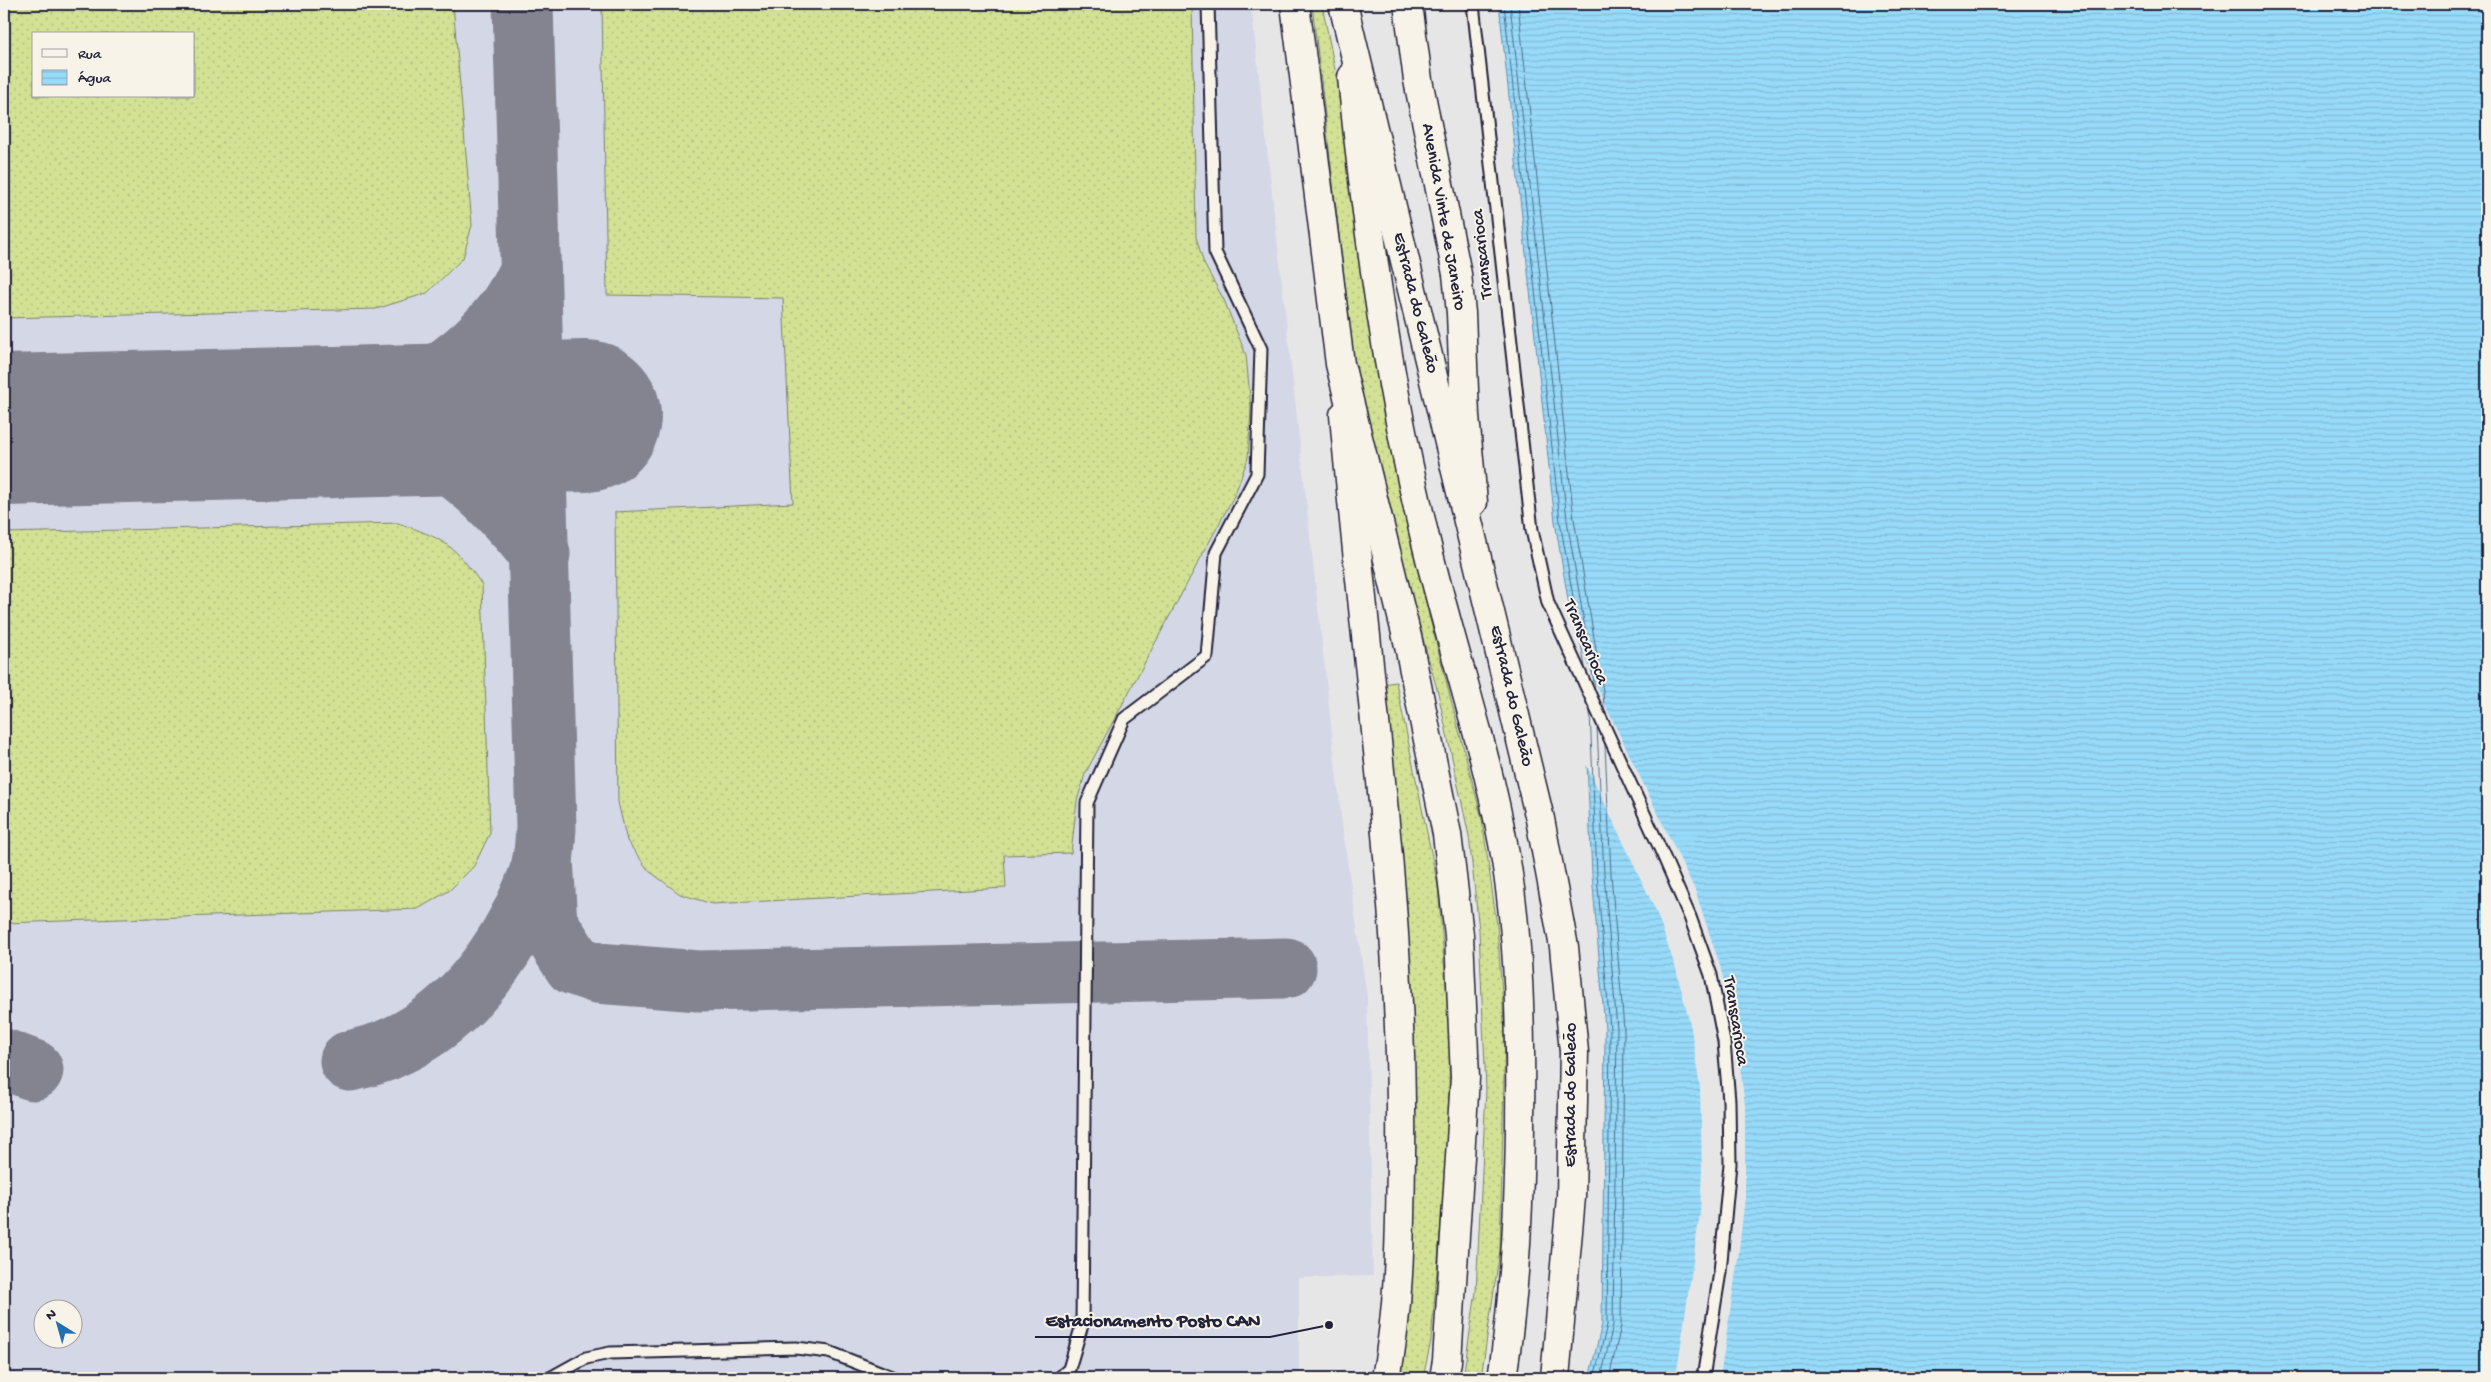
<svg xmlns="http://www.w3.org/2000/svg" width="2491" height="1382" font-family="'Gochi Hand',sans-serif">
  <defs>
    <pattern id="grass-dots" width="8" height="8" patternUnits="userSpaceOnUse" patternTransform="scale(1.25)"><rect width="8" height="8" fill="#d3e195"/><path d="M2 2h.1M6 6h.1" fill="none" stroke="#b5c181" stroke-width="1.8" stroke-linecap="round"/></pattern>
    <pattern id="water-rules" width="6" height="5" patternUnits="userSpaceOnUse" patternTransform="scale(1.25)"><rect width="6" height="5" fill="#97daf9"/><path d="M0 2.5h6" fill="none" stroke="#82bbd6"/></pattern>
  </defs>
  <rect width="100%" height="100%" fill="#e7e6e7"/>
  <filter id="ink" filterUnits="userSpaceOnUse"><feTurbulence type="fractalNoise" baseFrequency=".02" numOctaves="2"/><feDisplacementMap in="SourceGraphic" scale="10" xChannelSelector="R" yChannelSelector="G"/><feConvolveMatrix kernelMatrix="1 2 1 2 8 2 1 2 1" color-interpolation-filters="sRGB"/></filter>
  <g filter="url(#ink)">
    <!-- built -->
    <path fill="#d4d7e6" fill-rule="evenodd" d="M4 4H1251L1343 832 1367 996 1373 1276 1299 1278V1370L1295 1378H4ZM34 34H194V96H34ZM42 1310H72V1340H42Z"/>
    <!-- grass -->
    <g fill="url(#grass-dots)" stroke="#7a8268" fill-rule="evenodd">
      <path d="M4 4H453L472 225 463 258 427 293 376 309 4 318ZM34 34H194V96H34Z"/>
      <polygon points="602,4 1192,4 1196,237 1204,264 1224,300 1246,355 1251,408 1248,458 1235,494 1085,774 1077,801 1071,853 1004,855 1006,888 712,904 680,894 649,871 627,841 618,802 615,512 793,503 783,298 607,295"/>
      <polygon points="1312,4 1322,4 1342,105 1408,516 1429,615 1482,819 1497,925 1505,1034 1500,1250 1481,1378 1463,1378 1476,1292 1486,1090 1479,930 1469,836 1438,693 1383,494 1353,353"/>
      <path d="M398 523C444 539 454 544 482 585L490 833 474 866 450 890 418 909 4 923V533Z"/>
      <polygon points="1396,682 1438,886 1450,1035 1448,1143 1431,1341 1423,1378 1400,1378 1414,1158 1382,684"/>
    </g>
    <!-- water -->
    <polygon fill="url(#water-rules)" stroke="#6890ad" points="1499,4 2487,4 2487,1378 1589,1378 1602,1324 1605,1029 1592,875 1584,695 1555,522"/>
    <!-- pier -->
    <polygon fill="#e7e6e7" points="1567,607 1593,678 1610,715 1695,890 1720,966 1734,1022 1745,1105 1745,1197 1738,1258 1720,1378 1676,1378 1700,1213 1702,1170 1700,1088 1691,1028 1676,969 1656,911 1585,762 1582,695"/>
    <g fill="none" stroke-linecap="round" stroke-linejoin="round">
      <!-- shore -->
      <g stroke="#516c87" stroke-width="1">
        <polyline points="1504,4 1560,521 1585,667"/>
        <polyline points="1510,4 1567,520 1595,689"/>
        <polyline points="1518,4 1574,519 1603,691 1604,709"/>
        <polyline points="1590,712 1597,875 1610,1029 1607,1325 1594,1378"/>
        <polyline points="1597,727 1604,874 1617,1029 1613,1325 1601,1378"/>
        <polyline points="1605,745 1611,874 1624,1029 1621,1326 1609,1378"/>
      </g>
      <!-- taxiway -->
      <g stroke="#848491" stroke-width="61">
        <path d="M325 420C391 413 471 361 509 307 516 297 522 285 529 275"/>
        <path d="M296 423C315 424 335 423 354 425 433 434 493 495 540 554"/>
        <polyline points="543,859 547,923 574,965 597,973 699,981 1286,968"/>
        <polyline points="4,1059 33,1070"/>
        <path d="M350 1061C362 1058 375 1055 387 1050 449 1024 493 971 523 912 531 895 540 877 543 859 545 849 545 838 546 828L523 4"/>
      </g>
      <!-- runway -->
      <polyline stroke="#848491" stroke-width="152" points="4,430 585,416"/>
      <defs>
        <g id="service">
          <polyline points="1473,4 1532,530 1548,603 1663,855 1690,917 1711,975 1724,1042 1729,1101 1730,1164 1720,1272 1703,1378"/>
          <polyline points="550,1378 586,1358 610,1353 796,1348 829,1352 895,1378"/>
          <polyline points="1059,1378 1069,1369 1082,1325 1087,803 1124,719 1207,656 1216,553 1257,474 1261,349 1215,252 1208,4"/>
        </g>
        <g id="tertiary">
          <polyline points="1408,4 1418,80 1457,274 1461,313 1465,416 1473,502"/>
          <path d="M1352 77C1367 233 1389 390 1426 542 1450 643 1484 741 1503 843 1520 937 1521 1033 1520 1127 1519 1211 1515 1296 1502 1378"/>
          <path d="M1344 415C1365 662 1404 908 1401 1156 1400 1230 1400 1305 1386 1378"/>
        </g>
        <g id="secondary">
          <polyline points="1295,4 1340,364 1408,641 1447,834 1459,935 1465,1078 1447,1361 1444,1378"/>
          <polyline points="1343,4 1540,819 1564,947 1574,1052 1571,1197 1555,1378"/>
        </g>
      </defs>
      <!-- service casing -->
      <use href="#service" stroke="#22223b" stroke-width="15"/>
      <!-- tertiary casing -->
      <use href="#tertiary" stroke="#22223b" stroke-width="31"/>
      <!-- secondary casing -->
      <use href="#secondary" stroke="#22223b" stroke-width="31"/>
      <!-- service -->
      <use href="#service" stroke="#f7f3e8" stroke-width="11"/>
      <!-- tertiary -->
      <use href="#tertiary" stroke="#f7f3e8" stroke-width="28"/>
      <!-- secondary -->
      <use href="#secondary" stroke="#f7f3e8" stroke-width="28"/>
    </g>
  </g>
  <g text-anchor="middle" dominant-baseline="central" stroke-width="4" stroke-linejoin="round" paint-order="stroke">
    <!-- street labels -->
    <g font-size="18" fill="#22223b" stroke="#f7f3e8">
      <text transform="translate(1443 217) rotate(80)">Avenida Vinte de Janeiro</text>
      <text transform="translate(1483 254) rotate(-96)">Transcarioca</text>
      <text transform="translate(1415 303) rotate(76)">Estrada do Galeão</text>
      <text transform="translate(1585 642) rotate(67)">Transcarioca</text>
      <text transform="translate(1511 696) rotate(77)">Estrada do Galeão</text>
      <text transform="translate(1735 1021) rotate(81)">Transcarioca</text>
      <text transform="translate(1571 1095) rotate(-90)">Estrada do Galeão</text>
    </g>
  </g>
  <!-- callouts -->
  <path fill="none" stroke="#22223b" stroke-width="2" d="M1329 1325L1270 1337H1035"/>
  <circle fill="#22223b" stroke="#f7f3e8" stroke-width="2" cx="1329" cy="1325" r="5"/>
  <g font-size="19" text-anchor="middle" font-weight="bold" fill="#22223b" stroke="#f7f3e8" stroke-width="4" stroke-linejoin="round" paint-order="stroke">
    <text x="1153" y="1326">Estacionamento Posto CAN</text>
  </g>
  <!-- margin -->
  <rect width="2491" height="1382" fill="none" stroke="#f7f3e8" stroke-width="20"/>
  <rect x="10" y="10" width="2471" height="1362" fill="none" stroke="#22223b" stroke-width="2" filter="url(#ink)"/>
  <!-- legend -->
  <rect x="32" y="32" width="162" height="65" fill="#f7f3e8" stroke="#a29fa3"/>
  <rect x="42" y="49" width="25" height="8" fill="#f7f3e8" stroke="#a29fa3"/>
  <text x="78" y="58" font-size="15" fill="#22223b">Rua</text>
  <rect x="42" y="70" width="25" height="15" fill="url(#water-rules)" stroke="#a29fa3"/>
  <text x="78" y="82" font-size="15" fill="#22223b">Água</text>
  <!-- north arrow -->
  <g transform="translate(58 1324) rotate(323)"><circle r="24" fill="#f7f3e8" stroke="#a29fa3"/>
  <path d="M0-4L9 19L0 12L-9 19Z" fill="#1f6fb2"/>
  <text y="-8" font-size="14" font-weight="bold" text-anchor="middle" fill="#22223b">N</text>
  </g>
</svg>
